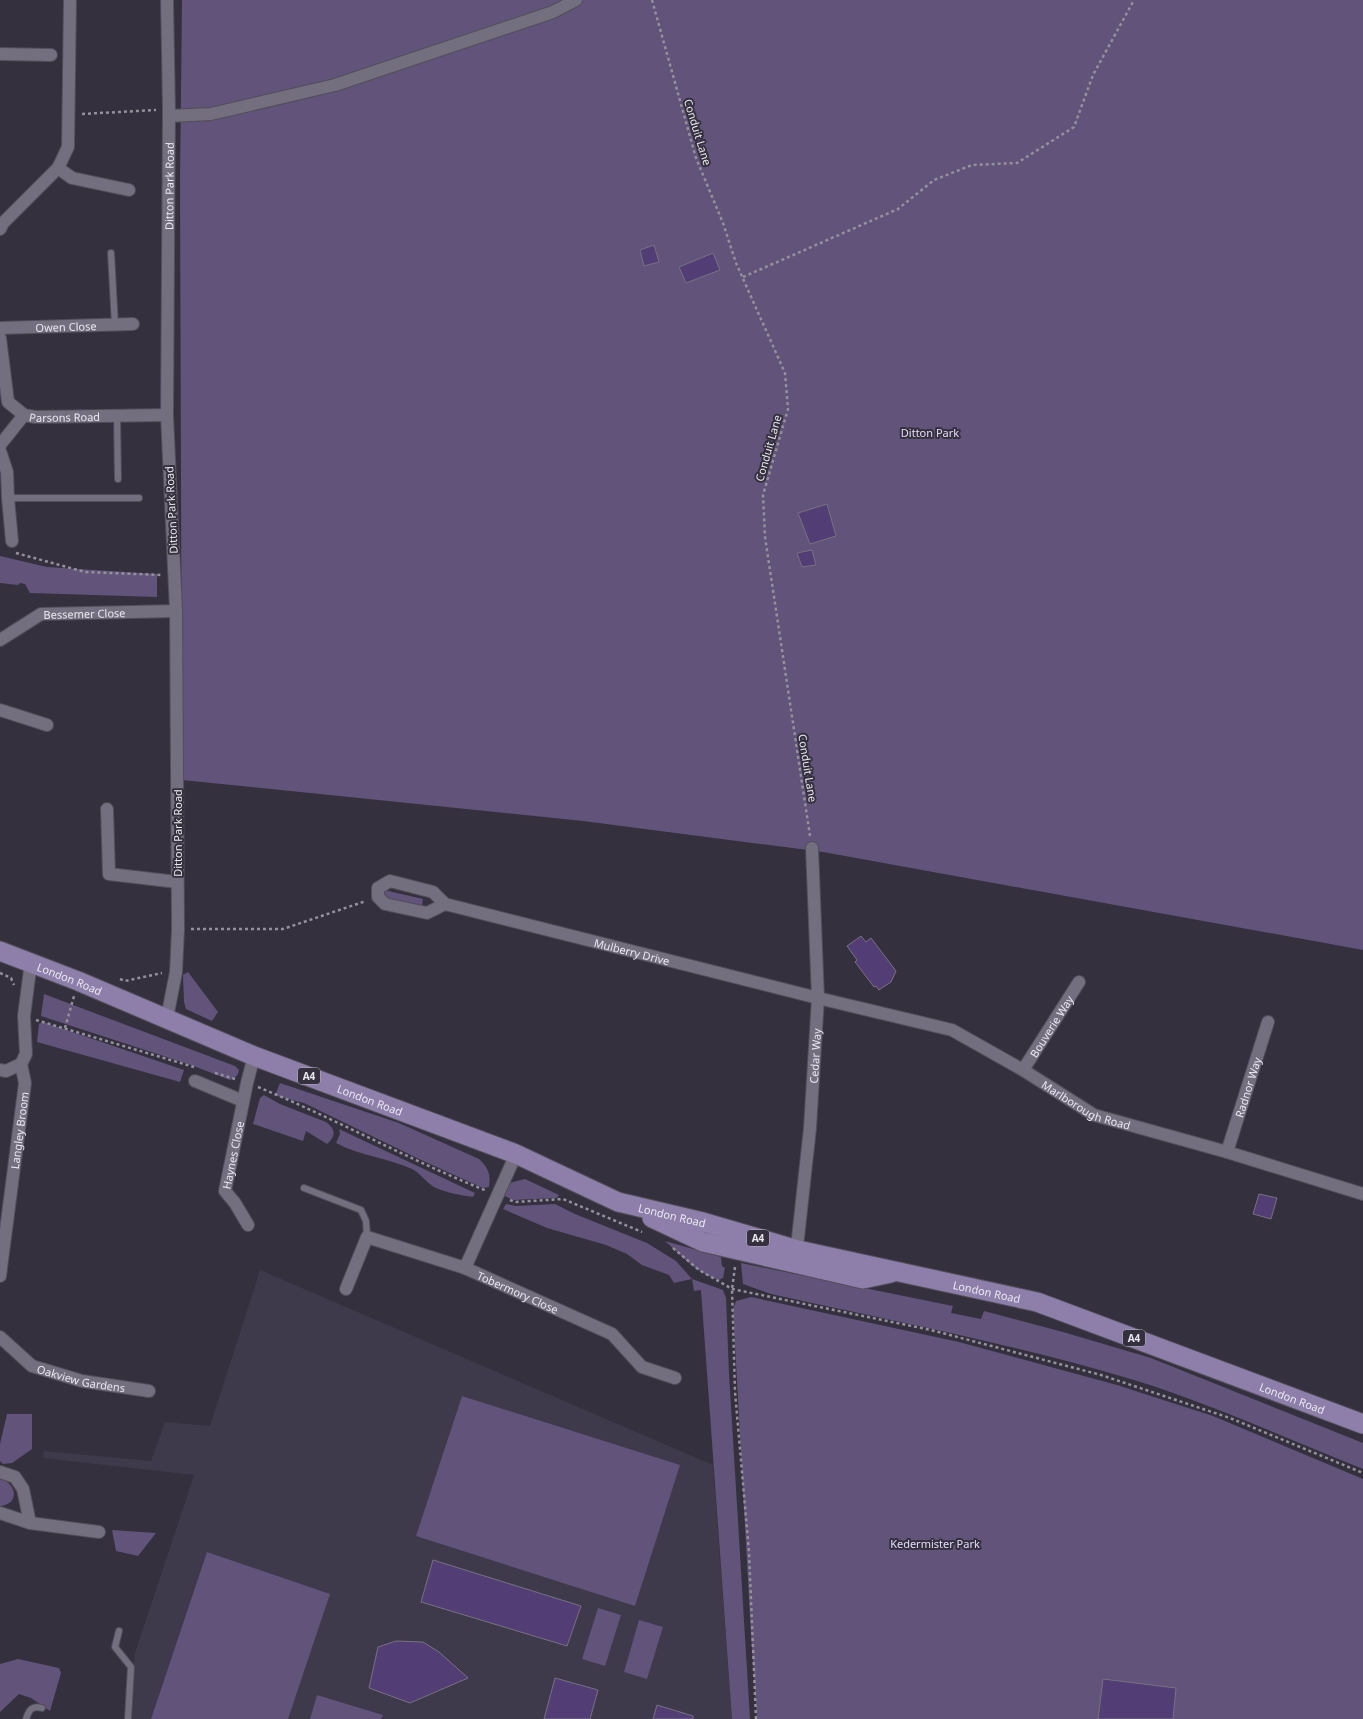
<svg xmlns="http://www.w3.org/2000/svg" width="1363" height="1719" font-family="'Noto Sans',sans-serif">
  <rect width="100%" height="100%" fill="#34303d"/>
  <!-- built -->
  <polygon fill="#3e394b" points="260,1270 713,1465 732,1719 129,1719 135,1653 194,1475 43,1458 44,1451 151,1461 165,1422 210,1426"/>
  <!-- green -->
  <g fill="#61537a">
    <polygon points="182,0 1363,0 1363,950 823,852 583,821 182,780 180,181"/>
    <polygon points="0,556 47,567 157,574 157,597 30,593 25,584 20,583 18,585 0,583"/>
    <polygon points="384,890 423,899 422,907 383,897"/>
    <polygon points="188,972 218,1012 212,1021 186,1009 184,1002 183,975"/>
    <path d="M44 994 235 1066 239 1070C238 1076 235 1078 230 1080L191 1065 41 1016Z"/>
    <polygon points="43,1022 184,1070 180,1082 37,1042 39,1024"/>
    <path d="M280 1083 399 1123 479 1159C488 1167 491 1174 489 1187L483 1188 419 1159 304 1103 277 1096 276 1093Z"/>
    <path d="M264 1095 280 1104 326 1122C336 1129 336 1136 327 1144L306 1131 303 1141 253 1124 260 1098Z"/>
    <path d="M339 1129 475 1193 473 1197C460 1195 446 1193 434 1187 426 1182 420 1173 412 1169 388 1158 360 1156 336 1143L340 1134Z"/>
    <polygon points="525,1179 559,1195 557,1198 513,1200 499,1193 505,1184"/>
    <polygon points="506,1204 516,1206 555,1204 575,1214 647,1243 676,1261 692,1279 723,1290 726,1298 729,1373 750,1719 732,1719 701,1290 694,1291 692,1279 674,1283 669,1275 642,1265 627,1254 606,1245 547,1228 503,1209"/>
    <path d="M665 1241 721 1257 722 1266 725 1268 723 1278 719 1280C697 1274 682 1256 665 1241Z"/>
    <path d="M741 1263 953 1306 951 1313 981 1319 984 1311 1063 1332 1151 1358 1363 1443V1469C1287 1439 1212 1404 1134 1380 1015 1344 892 1321 771 1294L743 1284Z"/>
    <polygon points="751,1297 959,1342 1117,1385 1213,1416 1363,1479 1363,1719 757,1719 751,1634 733,1309 736,1301"/>
    <polygon points="462,1396 680,1465 635,1606 416,1536"/>
    <polygon points="7,1414 32,1414 32,1449 12,1463 3,1464 0,1461 0,1444"/>
    <path d="M0 1478C17 1484 20 1504 0 1506Z"/>
    <polygon points="112,1530 156,1533 138,1556 116,1551"/>
    <polygon points="207,1552 330,1594 288,1719 151,1719"/>
    <polygon points="598,1608 621,1615 605,1666 582,1659"/>
    <polygon points="639,1620 663,1627 647,1679 624,1672"/>
    <polygon points="18,1659 59,1668 61,1673 50,1711 31,1698 19,1694 0,1712 0,1664"/>
    <polygon points="317,1695 383,1715 381,1719 310,1719"/>
  </g>
  <!-- building -->
  <g fill="#533d75" stroke="#777282">
    <polygon points="654,245 659,262 644,266 640,250"/>
    <polygon points="713,253 720,270 686,283 679,267"/>
    <polygon points="827,504 836,536 810,544 798,513"/>
    <polygon points="812,550 816,565 802,567 797,553"/>
    <polygon points="861,936 866,942 871,938 896,971 891,982 879,990 876,986 874,987 855,962 857,960 847,946"/>
    <polygon points="1259,1194 1277,1198 1271,1219 1253,1214"/>
    <polygon points="433,1560 581,1606 567,1646 421,1602"/>
    <polygon points="396,1641 423,1642 439,1652 468,1678 410,1703 369,1688 378,1647"/>
    <polygon points="555,1678 598,1690 590,1719 544,1719"/>
    <polygon points="1103,1679 1176,1688 1173,1719 1098,1719"/>
    <polygon points="657,1705 693,1716 693,1719 653,1719"/>
  </g>
  <g fill="none" stroke-linecap="round" stroke-linejoin="round">
    <defs>
      <g id="lane">
        <polyline points="111,253 115,325"/>
        <polyline points="117,416 118,479"/>
        <polyline points="8,498 139,498"/>
        <polyline points="304,1188 361,1210 366,1221 367,1237"/>
        <polyline points="119,1631 115,1647 131,1667 128,1719"/>
        <path d="M26 1719C29 1710 32 1705 42 1708"/>
      </g>
      <g id="street">
        <polyline points="0,54 51,55"/>
        <polyline points="169,116 211,114 335,85 553,12 576,0"/>
        <polyline points="58,168 72,178 129,190"/>
        <polyline points="0,229 3,223 58,168 68,147 70,0"/>
        <path id="s1" d="M0 328 133 324"/>
        <path id="s2" d="M0 338 8 402 24 415 35 417 167 415"/>
        <polyline points="0,445 24,415"/>
        <polyline points="0,451 7,472 8,498 12,541"/>
        <path id="s3" d="M0 640 41 614 176 611"/>
        <polyline points="0,710 47,725"/>
        <polyline points="107,809 109,874 177,882"/>
        <path id="s4" d="M445 904 433 892 390 881 378 888V897L385 904 427 913 445 904 818 998 952 1030 1023 1070 1094 1115 1227 1152 1363 1194"/>
        <path id="s5" d="M167 1018 176 972 178 929 176 611 167 415 169 109 167 0"/>
        <polyline points="0,1070 6,1071 21,1064"/>
        <path id="s6" d="M1023 1070 1079 982"/>
        <polyline points="195,1081 243,1101"/>
        <path id="s7" d="M1227 1152 1268 1022"/>
        <path id="s8" d="M516 1154 465 1268 612 1334 642 1367 675 1378"/>
        <path id="s9" d="M248 1225 235 1203 225 1191 247 1083 254 1056"/>
        <path id="s10" d="M796 1256 810 1128 818 998 812 848"/>
        <path id="s11" d="M0 1276 25 1083 21 1064 26 1054 24 1016 31 962"/>
        <polyline points="346,1289 367,1237 465,1268"/>
        <path id="s12" d="M0 1337 32 1366 82 1381 149 1391"/>
        <polyline points="0,1472 15,1477 23,1489 30,1523"/>
        <polyline points="0,1513 30,1523 99,1532"/>
      </g>
      <g id="primary">
        <path id="s13" d="M0 951 78 981 254 1056 516 1154 618 1202 703 1222 798 1250 1037 1302 1363 1424"/>
        <polyline points="652,1218 703,1242 863,1279 891,1273"/>
      </g>
    </defs>
    <!-- lane casing -->
    <use href="#lane" stroke="#524e59" stroke-width="8"/>
    <!-- street casing -->
    <use href="#street" stroke="#524e59" stroke-width="14"/>
    <!-- primary casing -->
    <use href="#primary" stroke="#524e59" stroke-width="21"/>
    <!-- path -->
    <g stroke="#94919b" stroke-width="2.5" stroke-dasharray="3 3" stroke-linecap="butt">
      <polyline points="652,0 696,158 723,223 736,263 785,373 788,409 763,495 765,537 810,836"/>
      <polyline points="82,114 156,110"/>
      <polyline points="743,277 898,209 934,180 972,165 1017,163 1074,127 1093,75 1134,0"/>
      <polyline points="16,553 85,572 162,575"/>
      <polyline points="191,929 283,929 366,901"/>
      <polyline points="0,973 11,978 14,985"/>
      <polyline points="120,979 125,981 162,973"/>
      <polyline points="36,1020 194,1067"/>
      <polyline points="65,1028 74,996"/>
      <polyline points="215,1073 235,1079"/>
      <path d="M258 1087C336 1119 409 1160 487 1191"/>
      <polyline points="510,1200 515,1202 563,1199 642,1232"/>
      <polyline points="673,1248 699,1270 732,1289 931,1330 1101,1375 1230,1418 1363,1473"/>
      <polyline points="735,1267 732,1289 735,1392 749,1552 756,1719"/>
    </g>
    <!-- lane -->
    <use href="#lane" stroke="#746f7f" stroke-width="6"/>
    <!-- street -->
    <use href="#street" stroke="#746f7f" stroke-width="12"/>
    <!-- primary -->
    <use href="#primary" stroke="#8d7eaa" stroke-width="19"/>
  </g>
  <g text-anchor="middle" dominant-baseline="central" stroke-width="4" stroke-linejoin="round" paint-order="stroke">
    <!-- shield labels -->
    <g fill="#34303d" stroke="#b3b0ba" stroke-width="1">
      <rect x="298" y="1068" width="22" height="16" rx="3"/>
      <rect x="747" y="1230" width="22" height="16" rx="3"/>
      <rect x="1123" y="1330" width="22" height="16" rx="3"/>
    </g>
    <g font-size="10" font-weight="bold" fill="#eae7f0">
      <text x="309" y="1076">A4</text>
      <text x="758" y="1238">A4</text>
      <text x="1134" y="1338">A4</text>
    </g>
    <!-- street labels -->
    <g font-size="11" fill="#eae7f0" stroke="#34303d">
      <text transform="translate(698 132) rotate(73)">Conduit Lane</text>
      <text stroke="none"><textPath href="#s5" startOffset="833">Ditton Park Road</textPath></text>
      <text stroke="none"><textPath href="#s1" startOffset="66">Owen Close</textPath></text>
      <text stroke="none"><textPath href="#s2" startOffset="126">Parsons Road</textPath></text>
      <text transform="translate(768 448) rotate(-74)">Conduit Lane</text>
      <text transform="translate(171 510) rotate(-93)">Ditton Park Road</text>
      <text stroke="none"><textPath href="#s3" startOffset="92">Bessemer Close</textPath></text>
      <text transform="translate(808 768) rotate(81)">Conduit Lane</text>
      <text transform="translate(177 833) rotate(-90)">Ditton Park Road</text>
      <text stroke="none"><textPath href="#s4" startOffset="350">Mulberry Drive</textPath></text>
      <text stroke="none"><textPath href="#s13" startOffset="75">London Road</textPath></text>
      <text stroke="none"><textPath href="#s6" startOffset="52">Bouverie Way</textPath></text>
      <text stroke="none"><textPath href="#s10" startOffset="201">Cedar Way</textPath></text>
      <text stroke="none"><textPath href="#s7" startOffset="68">Radnor Way</textPath></text>
      <text stroke="none"><textPath href="#s13" startOffset="399">London Road</textPath></text>
      <text stroke="none"><textPath href="#s4" startOffset="834">Marlborough Road</textPath></text>
      <text stroke="none"><textPath href="#s11" startOffset="147">Langley Broom</textPath></text>
      <text stroke="none"><textPath href="#s9" startOffset="78">Haynes Close</textPath></text>
      <text stroke="none"><textPath href="#s13" startOffset="723">London Road</textPath></text>
      <text stroke="none"><textPath href="#s13" startOffset="1047">London Road</textPath></text>
      <text stroke="none"><textPath href="#s8" startOffset="183">Tobermory Close</textPath></text>
      <text stroke="none"><textPath href="#s12" startOffset="94">Oakview Gardens</textPath></text>
      <text stroke="none"><textPath href="#s13" startOffset="1371">London Road</textPath></text>
    </g>
    <!-- park labels -->
    <g font-size="11" fill="#e5dafd" stroke="#34303d">
      <text x="930" y="432">Ditton Park</text>
      <text x="935" y="1543">Kedermister Park</text>
    </g>
  </g>
</svg>
